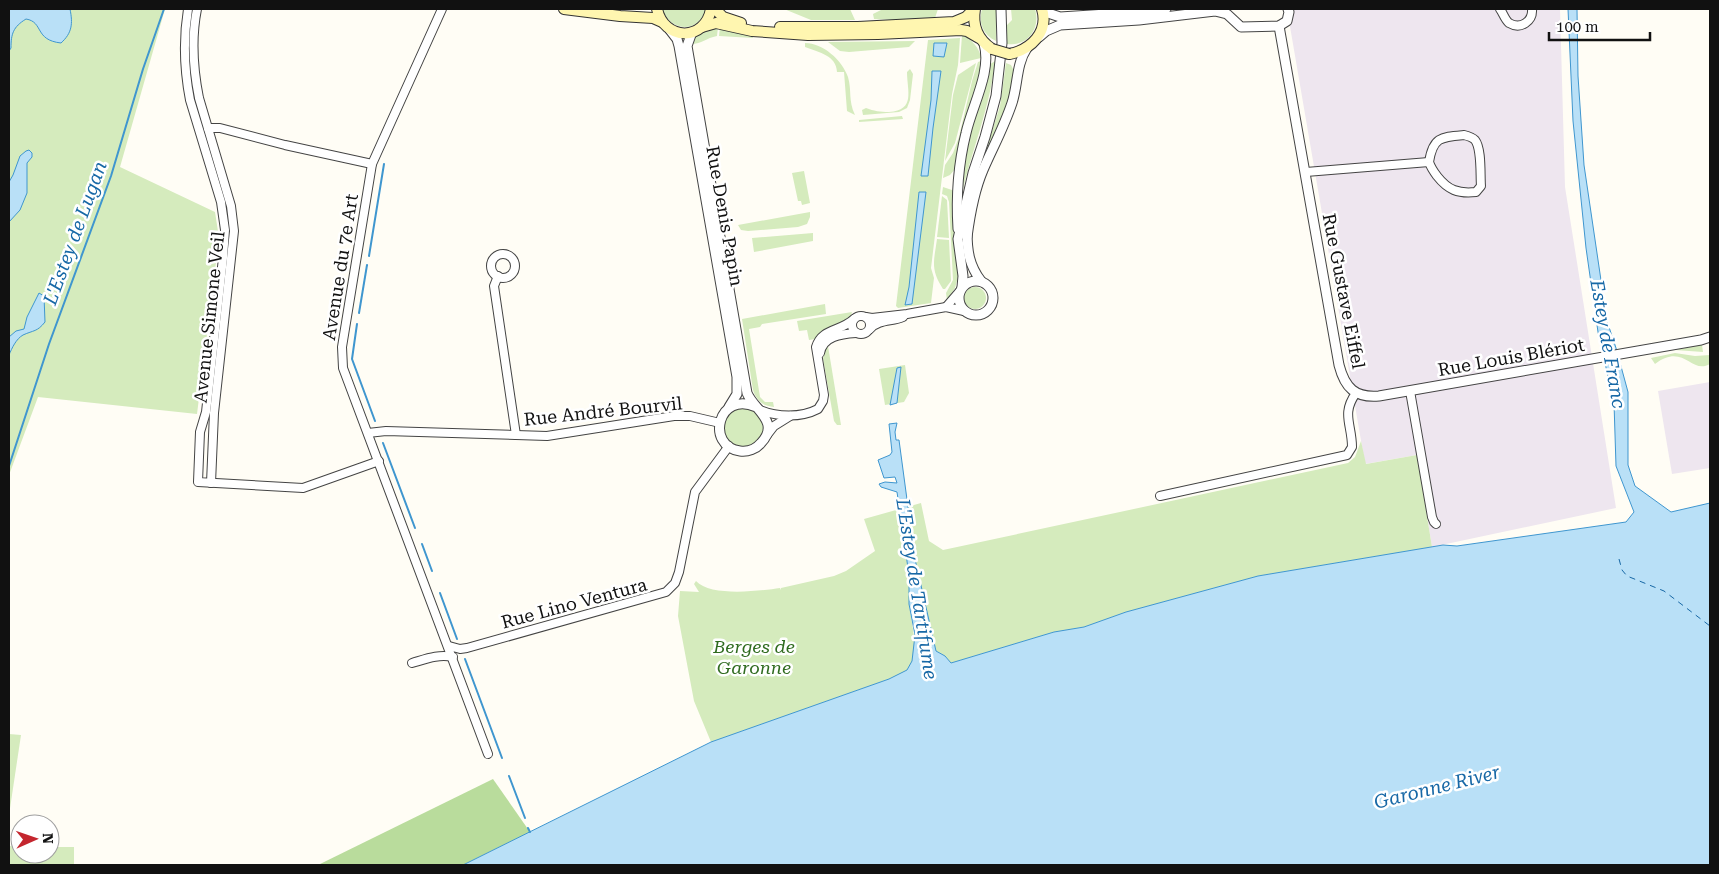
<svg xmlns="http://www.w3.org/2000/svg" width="1719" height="874" font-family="'Roboto Serif',serif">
  <rect width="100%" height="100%" fill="#fffdf5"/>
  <!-- industrial -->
  <g fill="#eee6ef">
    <polygon points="1287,9 1560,9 1565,187 1616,508 1432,547 1417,455 1365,464"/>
    <polygon points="1710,382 1710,468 1672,474 1658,391"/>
  </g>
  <!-- green -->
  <g fill="#d5ebbd">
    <polygon points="9,9 165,9 120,167 215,212 219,238 197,414 38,397 9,475"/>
    <path d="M662 9H706C699 34 670 32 662 9Z"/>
    <polygon points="784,9 850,9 855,20 811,20"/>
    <polygon points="883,9 938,9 935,18 893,20 874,19 873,14"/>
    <path d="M982 9H996V41C983 35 978 23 982 9Z"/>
    <path d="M1011 9H1035C1041 28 1028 47 1007 44V25L1012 20Z"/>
    <path d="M710 27H718L717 36C706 38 702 44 691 44L695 38Z"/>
    <polygon points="720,27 751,34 753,38 719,36"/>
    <path d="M962 35C971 38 980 49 981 58L960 63Z"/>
    <polygon points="960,38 958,65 952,94 932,260 931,268 934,278 931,303 898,308 896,306 928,40"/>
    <polygon points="915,41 909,47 849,52 840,51 828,42"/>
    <path d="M805 43C823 43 842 60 848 77 852 91 848 100 855 115L847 111 844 72H837C836 55 820 53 805 47Z"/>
    <polygon points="981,61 984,63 955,169 950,175 943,178 945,165 953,153 959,137 972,81 978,62"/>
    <path d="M995 61C990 109 971 151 961 198L965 145 989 65Z"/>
    <polygon points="976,63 955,143 945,161 953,95 958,75"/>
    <polygon points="1006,63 1011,65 1014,71 1007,106 983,160 1000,106"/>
    <path d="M910 69 913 74 910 100 907 108 899 112 863 115 862 110 866 108C874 111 880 112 889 112 916 110 907 91 907 72Z"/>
    <polygon points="902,116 903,119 859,122 859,120"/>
    <polygon points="804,171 810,203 802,205 801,201 798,201 792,173"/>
    <polygon points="943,187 952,190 955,194 959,273 955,288 947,300 946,293 953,280 949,202 947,196 942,194"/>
    <polygon points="942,196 947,200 949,238 937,237"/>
    <polygon points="810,212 810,217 807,224 798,227 748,231 741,230 738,225"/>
    <polygon points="813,233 813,241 754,252 752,238"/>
    <path d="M937 239 949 240 951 281 945 289H943C930 269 934 261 937 239Z"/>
    <circle cx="975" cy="298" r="11"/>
    <path d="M825 304 826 314 762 324 760 327 749 329 760 397 765 402H773L774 407C764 407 756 400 753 390L742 319Z"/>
    <polygon points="852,312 850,318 815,339 809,340 807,330 799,331 797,321"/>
    <polygon points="1702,345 1703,352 1675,350"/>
    <polygon points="828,346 841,425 837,425 834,421 823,359 824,351"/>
    <path d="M1675 353 1695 356 1710 355V364C1691 375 1684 342 1655 364L1651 358Z"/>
    <polygon points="905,365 909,393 904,402 885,405 879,369"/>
    <circle cx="743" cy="428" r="20"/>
    <path d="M1361 441 1366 464 1417 455 1432 547 1258 576 1126 612 1084 627 1054 632 951 663 945 656 936 651 924 602 909 604C911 620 921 657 907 670 903 674 894 676 889 679L711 742 694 701 678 616 680 591 699 592 694 584 696 581C710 597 760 591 780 588L781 590V588L834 576 846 571 875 551 864 519 921 503 929 541 943 550 1348 463 1355 457Z"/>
    <polygon points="9,734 21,735 9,815"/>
    <polygon points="9,846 20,847 20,854 50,854 50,847 74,847 74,865 9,865"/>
  </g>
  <!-- forest -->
  <polygon fill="#b9dc9c" points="493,779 530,832 463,865 318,865"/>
  <!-- water -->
  <g fill="#b9e0f7" stroke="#3f96cf">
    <path d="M9 9H70C73 24 72 33 61 43 34 40 44 22 26 19 13 27 11 34 11 48L9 51Z"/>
    <polygon points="1568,9 1577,9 1578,76 1584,165 1607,321 1616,348 1628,392 1628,465 1635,486 1671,512 1710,503 1710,865 463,865 711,742 889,679 907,670 912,661 915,635 909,604 909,575 897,492 881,487 879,484 885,482 897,483 895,477 884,478 878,460 890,455 892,452 889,424 897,423 895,432 896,440 899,440 908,507 912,546 936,651 945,656 951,663 1054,632 1084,627 1126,612 1258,576 1443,545 1457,546 1626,522 1634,512 1616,466 1614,403 1598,332 1586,248 1573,121"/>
    <polygon points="934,43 947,43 944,57 933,56"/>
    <polygon points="932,71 941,71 933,128 928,176 921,176 931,100"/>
    <polygon points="29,150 32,153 32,157 27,163 27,193 20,210 9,222 9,182 13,175 20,156 26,151"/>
    <polygon points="919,192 926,192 912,304 905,305 909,287"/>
    <path d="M39 293 44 296 45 322C37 332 34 330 23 335 16 339 12 348 9 355V337L16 331 24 329 27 317Z"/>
    <polygon points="901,367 897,403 890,405 897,368"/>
  </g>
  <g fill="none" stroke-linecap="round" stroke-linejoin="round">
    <!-- stream -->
    <g stroke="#3f96cf" stroke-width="2">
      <polyline points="369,256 384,164"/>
      <polyline points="359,313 367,265"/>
      <polyline points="357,324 352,359 375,421"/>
      <polyline points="383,443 415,528"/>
      <polyline points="9,466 49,344 111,176 143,69 164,9"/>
      <polyline points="422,544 432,571"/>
      <polyline points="440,593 457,639"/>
      <polyline points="465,659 502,758"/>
      <polyline points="509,776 525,818"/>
      <polyline points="528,828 530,832"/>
    </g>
    <!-- ferry -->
    <polyline stroke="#1768a6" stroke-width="1" stroke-dasharray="6 5" stroke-linecap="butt" points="1619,559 1622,570 1627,576 1664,591 1710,626"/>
    <defs>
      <g id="minor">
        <path d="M188 9C183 40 184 69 190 100L221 202 225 230 223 258 206 412 200 432 198 482 303 488 379 461"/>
        <path d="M197 9C191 39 193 68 199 98L231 206 234 231 214 413 211 483"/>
        <polyline points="442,9 372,164 342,347 343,368 488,754"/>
        <path d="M1500 9C1503 13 1505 20 1509 23 1521 30 1533 21 1532 9"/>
        <polyline points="208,128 220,128 285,145 372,164"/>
        <path d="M1464 135C1468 136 1472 137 1475 140 1482 149 1480 175 1481 186L1476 192C1458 194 1448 190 1437 176 1434 172 1431 168 1429 162 1433 137 1441 137 1464 135Z"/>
        <polyline points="1306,172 1429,162"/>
        <circle cx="503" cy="266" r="12"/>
        <polyline points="498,276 494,286 516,435"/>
        <polyline points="946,307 959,292"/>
        <circle cx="861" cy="325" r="9"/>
        <polyline points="866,317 872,318 907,314 946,307 964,311"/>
        <path d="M870 329C879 319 892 322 903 317"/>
        <path d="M820 353C823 336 841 334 856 333"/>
        <polyline points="1410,391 1432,517 1434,522 1436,524"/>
        <path d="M760 410C777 417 801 418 818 409L823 401 824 395 816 347C822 328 840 332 854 319"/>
        <polyline points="368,433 386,431 547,436 674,416 690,416 720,423"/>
        <polyline points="767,435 774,426 790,416"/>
        <path d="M1160 496 1347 455 1352 447C1352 424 1341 414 1356 393"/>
        <polyline points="449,646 460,649 467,648 666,592 675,583 679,572 695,492 729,446"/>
        <path d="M412 663C426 659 438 654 453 657"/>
      </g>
      <g id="tertiary">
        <polyline points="1044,9 1048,13 1060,17 1138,12 1166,9"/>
        <path d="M1279 26 1339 365C1345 388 1355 398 1379 396L1701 340 1710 337"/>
        <polyline points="670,30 677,39 679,46 737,377 737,394 729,407"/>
        <path d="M692 32 687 46 747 393C754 410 781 422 761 443 756 449 748 452 740 451 705 446 718 390 756 407"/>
        <polyline points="1039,37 1046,31 1060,25 1139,20 1215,11 1227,14 1241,27 1279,26 1287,21 1289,12 1288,9"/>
        <path d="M958 229C956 197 958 165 966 133 972 106 992 71 984 44"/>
        <path d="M967 231C967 251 969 265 981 281"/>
        <path d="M967 237C970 214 974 191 983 170 993 147 1004 127 1012 103 1018 85 1016 64 1027 48"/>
        <circle cx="976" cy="298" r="17"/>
        <polyline points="962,287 963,276 958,239 973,173 985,137 996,96 1002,43 1001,9"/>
      </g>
      <g id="secondary">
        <polyline points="564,9 620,16 653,18 662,22"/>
        <path d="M657 9C664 41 705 42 711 9"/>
        <polyline points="715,9 723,17 741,23"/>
        <path d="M975 9C972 26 977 39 992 49"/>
        <polyline points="702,27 716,23 752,31 808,35 878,34 961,30 967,31 979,38"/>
        <polyline points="780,27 858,27 954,22 966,17 974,9"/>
        <path d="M1009 54C1031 50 1049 32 1042 9"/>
      </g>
    </defs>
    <!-- minor casing -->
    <use href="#minor" stroke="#444" stroke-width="10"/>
    <!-- tertiary casing -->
    <use href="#tertiary" stroke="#444" stroke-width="11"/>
    <!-- secondary casing -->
    <use href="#secondary" stroke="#333" stroke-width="12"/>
    <!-- minor -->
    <use href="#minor" stroke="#fff" stroke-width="8"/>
    <!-- tertiary -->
    <use href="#tertiary" stroke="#fff" stroke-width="9"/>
    <!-- secondary -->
    <use href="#secondary" stroke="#fff6b0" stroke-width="10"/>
    <defs>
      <polyline id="secondary-bridge" points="992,49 1009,54"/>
    </defs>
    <!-- secondary-bridge casing -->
    <use href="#secondary-bridge" stroke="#333" stroke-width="12" stroke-linecap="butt"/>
    <!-- secondary-bridge -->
    <use href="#secondary-bridge" stroke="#fff6b0" stroke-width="10"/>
  </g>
  <g text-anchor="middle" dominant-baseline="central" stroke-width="5" stroke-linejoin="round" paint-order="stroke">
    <!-- street labels -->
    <g font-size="18" fill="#111" stroke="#fff">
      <text transform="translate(725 216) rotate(80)">Rue Denis Papin</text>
      <text transform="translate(340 267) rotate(-81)">Avenue du 7e Art</text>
      <text transform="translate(1344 291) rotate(79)">Rue Gustave Eiffel</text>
      <text transform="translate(209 317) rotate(-84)">Avenue Simone Veil</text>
      <text transform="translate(1511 357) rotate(-10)">Rue Louis Blériot</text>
      <text transform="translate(603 411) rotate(-6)">Rue André Bourvil</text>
      <text transform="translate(574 603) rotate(-15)">Rue Lino Ventura</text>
    </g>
    <!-- park labels -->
    <g font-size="18" font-style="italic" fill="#2f6b1f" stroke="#fff">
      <text x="754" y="646">Berges de<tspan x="754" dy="21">Garonne</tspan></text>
    </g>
    <!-- water labels -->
    <g font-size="19" font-style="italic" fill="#1768a6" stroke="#fff">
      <text transform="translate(75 233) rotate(-70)">L'Estey de Lugan</text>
      <text transform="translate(1608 344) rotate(80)">Estey de Franc</text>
      <text transform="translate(917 589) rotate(81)">L'Estey de Tartifume</text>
      <text transform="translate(1437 787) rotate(-14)">Garonne River</text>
    </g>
  </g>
  <!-- border -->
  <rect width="1719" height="874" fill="none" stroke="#111111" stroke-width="20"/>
  <!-- north arrow -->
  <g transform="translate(35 839) rotate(88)"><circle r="24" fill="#ffffff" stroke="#a0a0a0"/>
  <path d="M0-4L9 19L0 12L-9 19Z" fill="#c4262e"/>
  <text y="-8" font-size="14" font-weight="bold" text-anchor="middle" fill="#111111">N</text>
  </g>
  <!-- scale -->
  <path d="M1549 32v8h101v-8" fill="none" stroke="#111111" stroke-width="2.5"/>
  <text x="1556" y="32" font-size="15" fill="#111111" stroke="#ffffff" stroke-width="4" paint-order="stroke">100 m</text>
</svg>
